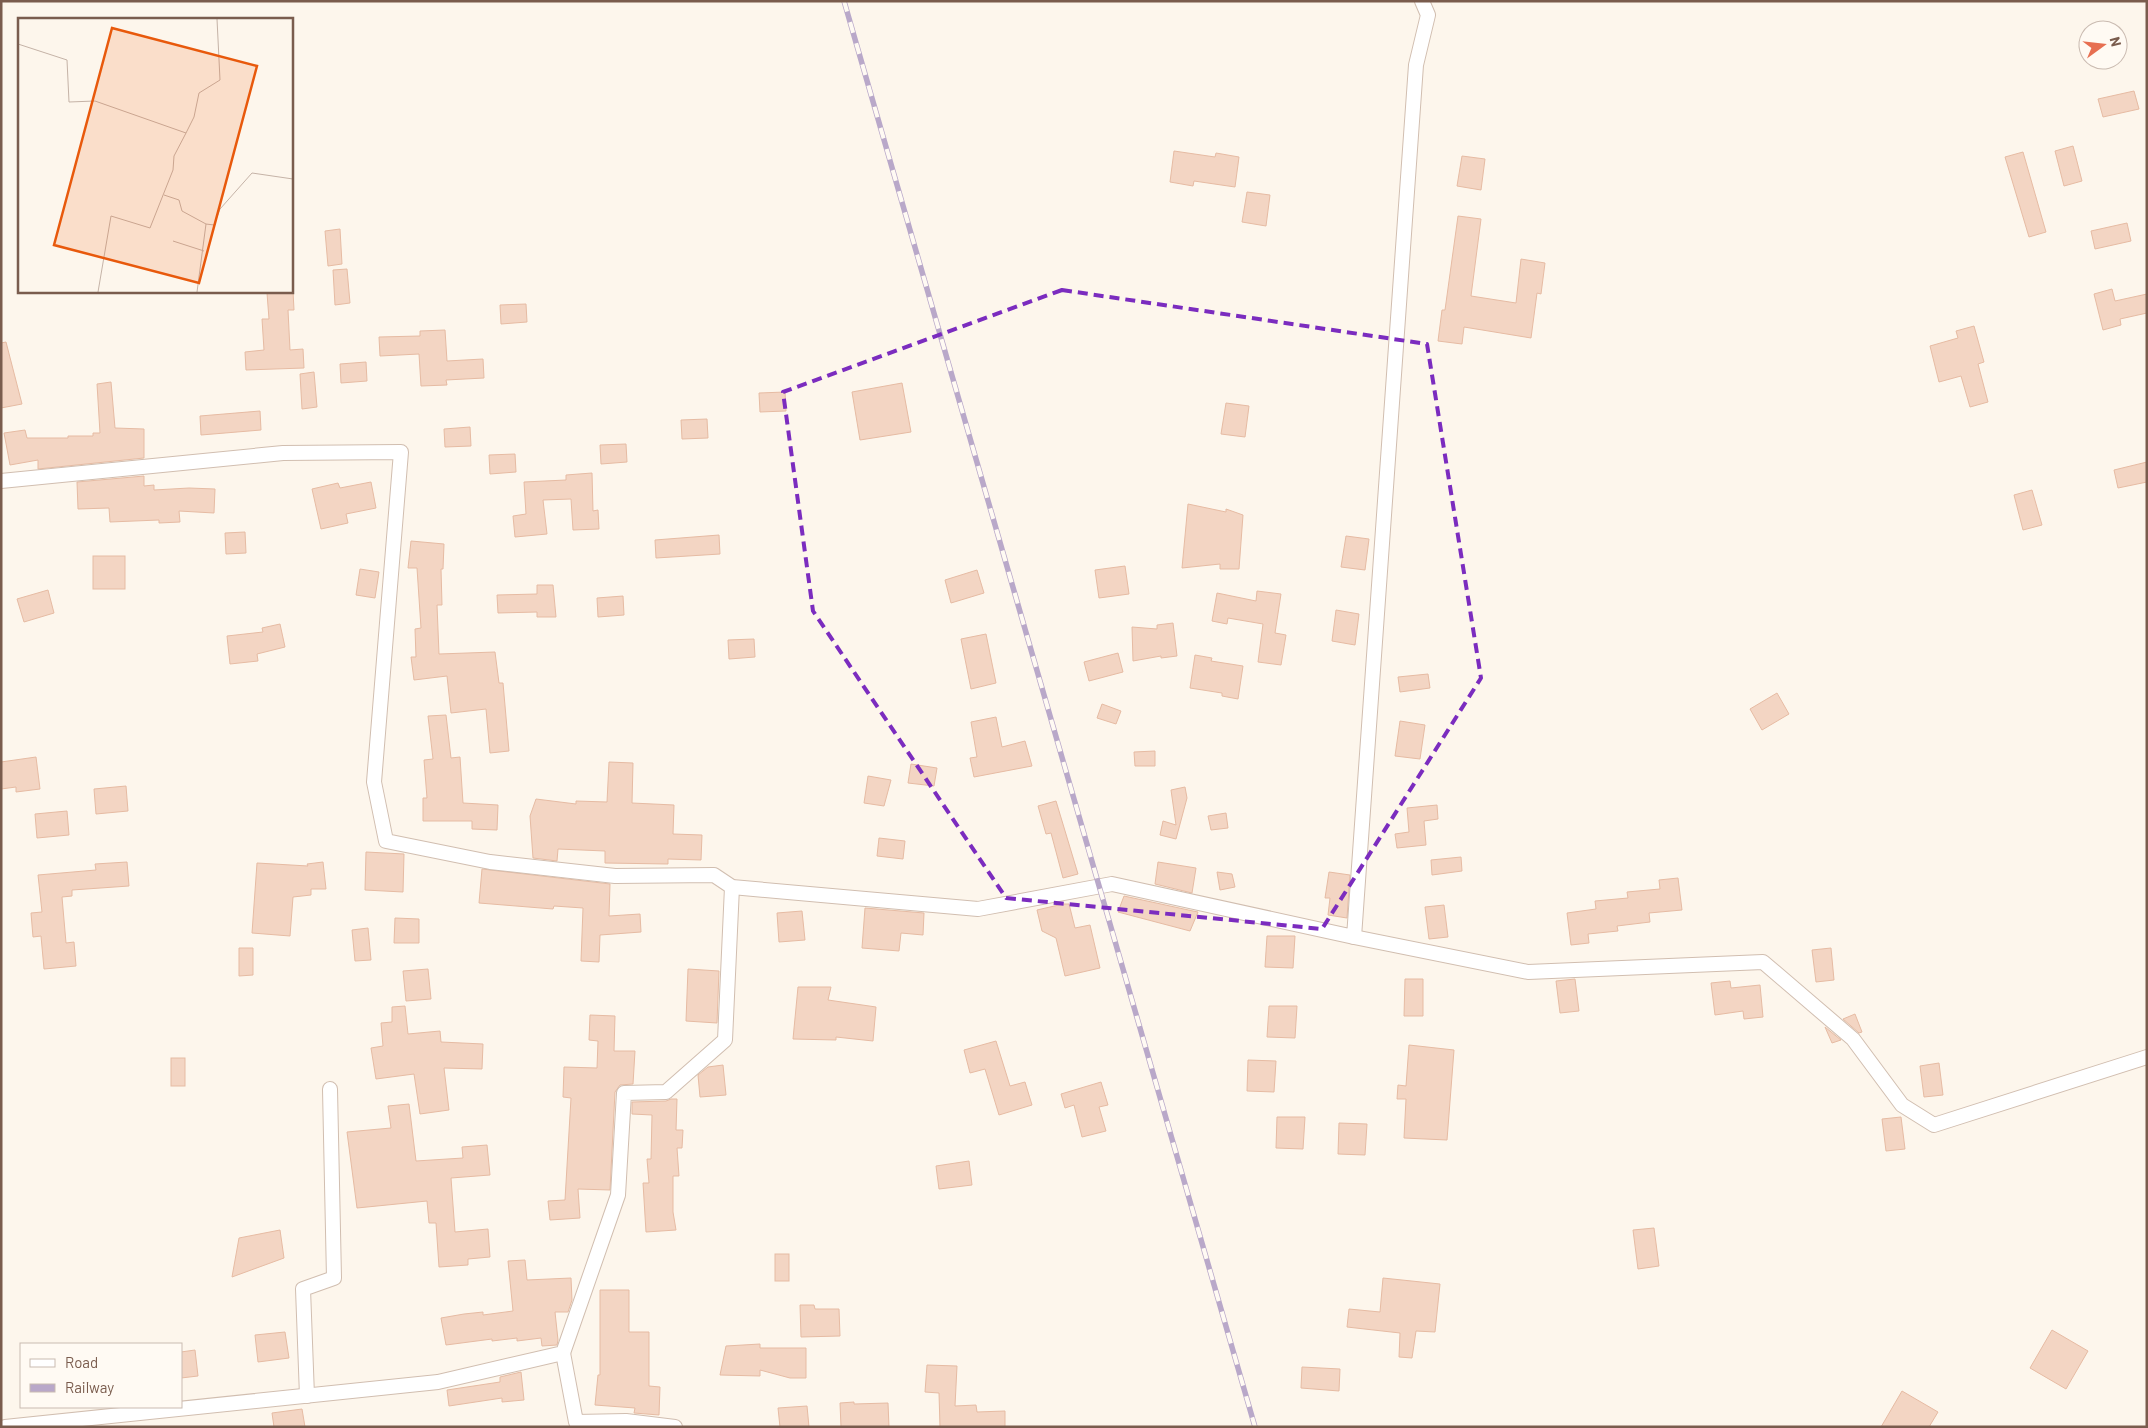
<svg xmlns="http://www.w3.org/2000/svg" width="2148" height="1428" font-family="Barlow,sans-serif">
  <rect width="100%" height="100%" fill="#fdf6ec"/>
  <!-- building -->
  <g fill="#f3d5c3" stroke="#e6bba3">
    <polygon points="2134,91 2139,109 2103,117 2098,99"/>
    <polygon points="2073,146 2082,181 2064,186 2055,151"/>
    <polygon points="1174,151 1215,157 1216,153 1239,157 1235,187 1194,181 1193,186 1170,182"/>
    <polygon points="2023,152 2046,232 2029,237 2005,157"/>
    <polygon points="1462,156 1485,159 1481,190 1457,186"/>
    <polygon points="1247,192 1270,195 1266,226 1242,222"/>
    <polygon points="1458,216 1481,219 1471,296 1516,303 1521,259 1545,263 1541,294 1537,293 1531,338 1464,327 1462,344 1438,341 1442,310 1445,310"/>
    <polygon points="2127,223 2131,241 2095,249 2091,231"/>
    <polygon points="340,229 342,264 328,266 325,231"/>
    <polygon points="347,269 350,303 335,305 333,270"/>
    <polygon points="2112,289 2115,301 2147,294 2147,313 2120,319 2121,325 2103,330 2094,294"/>
    <polygon points="293,291 294,310 288,310 290,350 303,349 304,368 246,370 245,352 264,350 262,319 269,319 267,293"/>
    <polygon points="526,304 527,322 501,324 500,305"/>
    <polygon points="1974,326 1984,362 1978,364 1988,402 1970,407 1961,376 1939,382 1930,346 1958,338 1956,331"/>
    <polygon points="445,330 447,361 483,359 484,378 446,380 447,385 421,386 419,354 380,356 379,337 420,336 420,331"/>
    <polygon points="6,342 22,404 1,408 1,343"/>
    <polygon points="366,362 367,381 341,383 340,364"/>
    <polygon points="314,372 317,407 302,409 300,374"/>
    <polygon points="111,382 115,428 144,429 144,458 38,469 38,460 10,465 4,433 25,430 27,438 68,438 68,436 93,436 93,433 100,433 97,384"/>
    <polygon points="902,383 911,432 860,440 852,392"/>
    <polygon points="785,392 786,411 760,412 759,393"/>
    <polygon points="1226,403 1249,406 1245,437 1221,434"/>
    <polygon points="260,411 261,430 201,435 200,416"/>
    <polygon points="707,419 708,438 682,439 681,420"/>
    <polygon points="470,427 471,446 445,447 444,429"/>
    <polygon points="626,444 627,462 601,464 600,445"/>
    <polygon points="515,454 516,472 490,474 489,455"/>
    <polygon points="2147,462 2147,482 2118,488 2114,470"/>
    <polygon points="592,473 593,511 598,510 599,529 573,530 571,499 543,500 547,534 515,537 513,516 526,514 524,482 566,480 566,475"/>
    <polygon points="144,476 144,486 154,485 154,490 189,488 215,489 214,513 179,511 180,522 159,523 159,520 110,522 109,508 78,509 77,482"/>
    <polygon points="371,482 376,508 346,514 348,523 321,529 312,489 338,483 340,488"/>
    <polygon points="2032,490 2042,525 2023,530 2014,495"/>
    <polygon points="1188,504 1226,512 1226,509 1243,515 1239,569 1220,569 1220,564 1182,568"/>
    <polygon points="245,532 246,553 226,554 225,533"/>
    <polygon points="719,535 720,554 656,558 655,540"/>
    <polygon points="1346,536 1369,539 1365,570 1341,567"/>
    <polygon points="411,541 444,544 443,569 441,569 442,605 437,605 439,654 495,652 499,683 503,683 509,751 490,753 486,709 451,713 447,676 414,680 411,657 416,657 415,629 421,628 417,568 408,568"/>
    <rect x="93" y="556" width="32" height="33"/>
    <polygon points="1125,566 1129,594 1099,598 1095,570"/>
    <polygon points="360,569 379,572 375,598 356,595"/>
    <polygon points="977,570 984,593 951,603 945,580"/>
    <polygon points="537,585 553,585 556,617 537,617 537,612 498,613 497,595 537,594"/>
    <polygon points="48,590 54,613 24,622 17,599"/>
    <polygon points="1257,591 1281,594 1275,633 1286,635 1281,665 1258,662 1263,624 1228,618 1227,624 1212,621 1217,593 1256,601"/>
    <polygon points="623,596 624,615 598,617 597,598"/>
    <polygon points="1336,610 1359,614 1355,645 1332,641"/>
    <polygon points="1173,623 1177,656 1161,658 1161,656 1133,661 1132,627 1157,629 1157,625"/>
    <polygon points="280,624 285,647 257,654 258,661 230,664 227,636 263,632 262,628"/>
    <polygon points="986,634 996,683 971,689 961,639"/>
    <polygon points="754,639 755,657 729,659 728,640"/>
    <polygon points="1118,653 1123,672 1089,681 1084,662"/>
    <polygon points="1195,655 1212,658 1211,661 1243,666 1238,699 1222,696 1222,693 1190,688"/>
    <polygon points="1428,674 1430,688 1400,692 1398,677"/>
    <polygon points="1777,693 1789,714 1762,730 1750,709"/>
    <polygon points="1102,704 1121,711 1116,724 1097,718"/>
    <polygon points="446,715 451,758 460,757 463,803 498,805 497,830 472,829 472,821 423,821 423,798 427,798 424,760 433,759 428,716"/>
    <polygon points="996,717 1002,747 1025,741 1032,766 974,777 970,758 977,757 971,722"/>
    <polygon points="1400,721 1425,725 1420,759 1395,756"/>
    <polygon points="1155,751 1155,766 1135,766 1134,752"/>
    <polygon points="36,757 40,789 16,792 16,787 1,789 1,762"/>
    <polygon points="609,762 633,763 632,803 674,805 673,834 702,835 701,860 668,859 668,864 605,863 605,851 558,849 557,861 533,858 530,816 536,799 576,804 576,801 607,802"/>
    <polygon points="911,764 937,768 934,786 908,783"/>
    <polygon points="868,776 891,780 884,806 864,803"/>
    <polygon points="126,786 128,811 96,814 94,789"/>
    <polygon points="1185,787 1187,798 1176,839 1160,835 1163,821 1176,825 1171,790"/>
    <polygon points="1056,801 1078,874 1063,878 1051,833 1046,834 1038,806"/>
    <polygon points="1437,805 1438,819 1424,821 1426,845 1397,848 1395,834 1409,832 1407,808"/>
    <polygon points="67,811 69,835 37,838 35,814"/>
    <polygon points="1226,813 1228,828 1211,830 1208,816"/>
    <polygon points="879,838 905,841 903,859 877,856"/>
    <polygon points="366,852 404,854 403,892 365,890"/>
    <polygon points="1461,857 1462,871 1432,875 1431,860"/>
    <polygon points="127,862 129,886 72,890 72,896 62,897 66,943 74,942 76,966 44,969 41,936 33,937 31,913 42,912 38,875 96,870 95,864"/>
    <polygon points="323,862 326,889 311,889 311,895 293,897 290,936 252,933 257,863 308,866 307,864"/>
    <polygon points="1158,862 1196,868 1192,893 1155,884"/>
    <polygon points="482,869 610,884 609,916 640,914 641,932 600,935 599,962 581,961 583,908 554,906 553,909 479,903"/>
    <polygon points="1217,872 1232,874 1235,887 1220,890"/>
    <polygon points="1329,872 1350,875 1347,918 1328,915 1330,898 1325,898"/>
    <polygon points="1678,878 1682,910 1649,913 1650,922 1617,926 1618,931 1588,934 1589,943 1571,945 1567,913 1596,909 1595,901 1628,898 1627,892 1660,889 1659,880"/>
    <polygon points="1124,896 1193,911 1198,912 1190,931 1118,912"/>
    <polygon points="1063,904 1069,904 1075,928 1090,925 1100,968 1065,976 1056,938 1042,931 1037,910"/>
    <polygon points="1444,905 1448,937 1429,939 1425,907"/>
    <polygon points="865,908 924,913 923,935 901,933 899,951 862,948"/>
    <polygon points="802,911 805,940 779,942 777,913"/>
    <polygon points="395,918 419,919 419,943 394,943"/>
    <polygon points="368,928 371,960 355,961 352,930"/>
    <polygon points="1267,936 1295,936 1293,968 1265,967"/>
    <polygon points="239,948 253,948 253,975 239,976"/>
    <polygon points="1831,948 1834,980 1816,982 1812,950"/>
    <polygon points="428,969 431,999 406,1001 403,971"/>
    <polygon points="688,969 719,971 717,1023 686,1021"/>
    <polygon points="1405,979 1423,979 1423,1016 1404,1016"/>
    <polygon points="1575,979 1579,1011 1560,1013 1556,981"/>
    <polygon points="1730,981 1731,988 1760,985 1763,1017 1744,1019 1743,1011 1715,1015 1711,983"/>
    <polygon points="798,987 831,987 828,1000 876,1007 873,1041 836,1037 836,1040 793,1039"/>
    <polygon points="405,1006 408,1034 440,1031 441,1042 483,1044 482,1069 444,1068 449,1110 420,1114 414,1074 376,1079 371,1048 383,1046 381,1023 392,1022 392,1007"/>
    <polygon points="1269,1006 1297,1006 1295,1038 1267,1037"/>
    <polygon points="1855,1014 1862,1032 1859,1033 1843,1019"/>
    <polygon points="590,1015 615,1016 614,1051 635,1051 633,1084 620,1085 615,1092 610,1190 578,1189 580,1218 550,1220 548,1201 565,1200 571,1098 563,1097 564,1067 597,1068 598,1041 589,1040"/>
    <polygon points="1825,1027 1841,1040 1832,1043"/>
    <polygon points="996,1041 1010,1086 1025,1082 1032,1105 999,1115 985,1069 970,1073 964,1050"/>
    <polygon points="1409,1045 1454,1050 1447,1140 1404,1138 1406,1099 1397,1099 1398,1085 1406,1086"/>
    <rect x="171" y="1058" width="14" height="28"/>
    <polygon points="1248,1060 1276,1061 1274,1092 1247,1091"/>
    <polygon points="1939,1063 1943,1095 1924,1097 1920,1066"/>
    <polygon points="723,1065 726,1095 700,1097 698,1075 708,1067"/>
    <polygon points="1101,1082 1108,1105 1099,1107 1106,1131 1082,1137 1074,1105 1065,1108 1061,1094"/>
    <polygon points="671,1099 677,1099 676,1130 683,1130 682,1148 677,1148 679,1176 673,1176 673,1212 676,1230 646,1232 643,1183 649,1183 647,1159 651,1159 652,1115 632,1114 632,1102 666,1101"/>
    <polygon points="409,1104 416,1161 463,1158 462,1147 487,1145 490,1175 451,1178 455,1232 488,1229 490,1257 468,1259 468,1265 439,1267 436,1223 429,1223 427,1201 357,1208 347,1132 391,1128 388,1106"/>
    <polygon points="1277,1117 1305,1117 1303,1149 1276,1148"/>
    <polygon points="1901,1117 1905,1149 1886,1151 1882,1119"/>
    <polygon points="1339,1123 1367,1124 1365,1155 1338,1154"/>
    <polygon points="969,1161 972,1185 939,1189 936,1166"/>
    <polygon points="1654,1228 1659,1266 1638,1269 1633,1230"/>
    <polygon points="280,1230 284,1258 232,1277 239,1238"/>
    <rect x="775" y="1254" width="14" height="27"/>
    <polygon points="525,1260 527,1280 571,1278 572,1300 568,1312 555,1312 558,1340 557,1345 542,1346 541,1338 517,1341 517,1338 492,1341 492,1339 446,1345 441,1318 464,1314 483,1312 483,1315 513,1311 508,1261"/>
    <polygon points="1383,1278 1440,1284 1435,1332 1416,1331 1412,1358 1399,1357 1400,1333 1347,1327 1349,1309 1380,1312"/>
    <polygon points="600,1290 629,1290 629,1332 649,1332 649,1386 660,1387 659,1415 634,1413 635,1408 595,1405 598,1375 600,1375"/>
    <polygon points="800,1305 814,1305 815,1309 839,1309 840,1336 801,1337"/>
    <polygon points="2052,1330 2088,1351 2066,1389 2030,1368"/>
    <polygon points="285,1332 289,1358 258,1362 255,1335"/>
    <polygon points="760,1344 760,1348 806,1348 806,1378 790,1378 760,1370 760,1376 720,1375 726,1346"/>
    <polygon points="195,1350 198,1376 181,1378 181,1352"/>
    <polygon points="927,1365 957,1366 955,1406 976,1405 977,1412 1005,1411 1005,1427 940,1427 939,1393 925,1392"/>
    <polygon points="1302,1367 1340,1369 1339,1391 1301,1388"/>
    <polygon points="521,1372 524,1400 502,1402 502,1398 449,1406 447,1390 500,1382 500,1377"/>
    <polygon points="1902,1391 1938,1412 1929,1427 1881,1427"/>
    <polygon points="854,1402 854,1404 888,1403 889,1427 841,1427 840,1403"/>
    <polygon points="807,1406 809,1427 780,1427 778,1408"/>
    <polygon points="302,1409 305,1427 274,1427 272,1413"/>
  </g>
  <g fill="none" stroke-linecap="round" stroke-linejoin="round">
    <defs>
      <g id="street">
        <polyline points="1,481 283,453 401,452 374,782 386,841 490,862 615,876 714,875 732,887 978,909 1112,884 1354,937 1416,65 1428,15 1422,1"/>
        <polyline points="1354,937 1528,972 1763,962 1853,1039 1902,1105 1934,1125 2147,1057"/>
        <polyline points="563,1353 576,1422 626,1421 675,1427"/>
        <polyline points="307,1396 303,1289 334,1278 330,1089"/>
        <polyline points="5,1427 438,1382 563,1353 618,1195 624,1093 666,1092 725,1040 732,887"/>
      </g>
    </defs>
    <!-- street casing -->
    <use href="#street" stroke="#d1beb0" stroke-width="16"/>
    <!-- street -->
    <use href="#street" stroke="#fff" stroke-width="14"/>
    <defs>
      <polyline id="rail" points="844,1 1255,1427"/>
    </defs>
    <!-- rail casing -->
    <use href="#rail" stroke="#b9a8c9" stroke-width="5.5"/>
    <!-- rail -->
    <use href="#rail" stroke="#fffaf3" stroke-width="4" stroke-dasharray="11" stroke-linecap="butt"/>
  </g>
  <!-- marked area -->
  <path fill="none" stroke="#7b2cbf" stroke-width="4" stroke-dasharray="10 6" stroke-linejoin="round" d="M1062 290 1427 344 1481 678 1322 929 1006 898 813 611 783 392Z"/>
  <!-- overview -->
  <g transform="translate(18 18)">
    <rect width="275" height="275" fill="#fdf6ec"/>
    <path fill="none" stroke="#c5b3a7" stroke-width="1" d="M0 26 49 42 51 84 77 83 168 115 156 138 155 152 132 210 93 198 80 274M168 115 176 99 181 75 202 62 199 1M146 177 161 182 164 193 188 206 179 274M188 206 196 207 202 191 234 155 275 161M155 223 186 233"/>
    <path fill="#e8590c" fill-opacity="0.15" stroke="#e8590c" stroke-width="2.5" d="M94 10 239 48 181 265 36 227Z"/>
    <rect width="275" height="275" fill="none" stroke="#7a5c4d" stroke-width="2.5"/>
  </g>
  <!-- border -->
  <rect width="2148" height="1428" fill="none" stroke="#7a5c4d" stroke-width="5"/>
  <!-- legend -->
  <rect x="20" y="1343" width="162" height="65" fill="#fffaf3" stroke="#cabbb1"/>
  <rect x="30" y="1359" width="25" height="8" fill="#ffffff" stroke="#cabbb1"/>
  <text x="65" y="1368" font-size="15" fill="#7a5c4d">Road</text>
  <rect x="30" y="1384" width="25" height="8" fill="#b9a8c9" stroke="#cabbb1"/>
  <text x="65" y="1393" font-size="15" fill="#7a5c4d">Railway</text>
  <!-- north arrow -->
  <g transform="translate(2103 45) rotate(75)"><circle r="24" fill="#fffaf3" stroke="#cabbb1"/>
  <path d="M0-4L9 19L0 12L-9 19Z" fill="#e76f51"/>
  <text y="-8" font-size="14" font-weight="bold" text-anchor="middle" fill="#7a5c4d">N</text>
  </g>
</svg>
